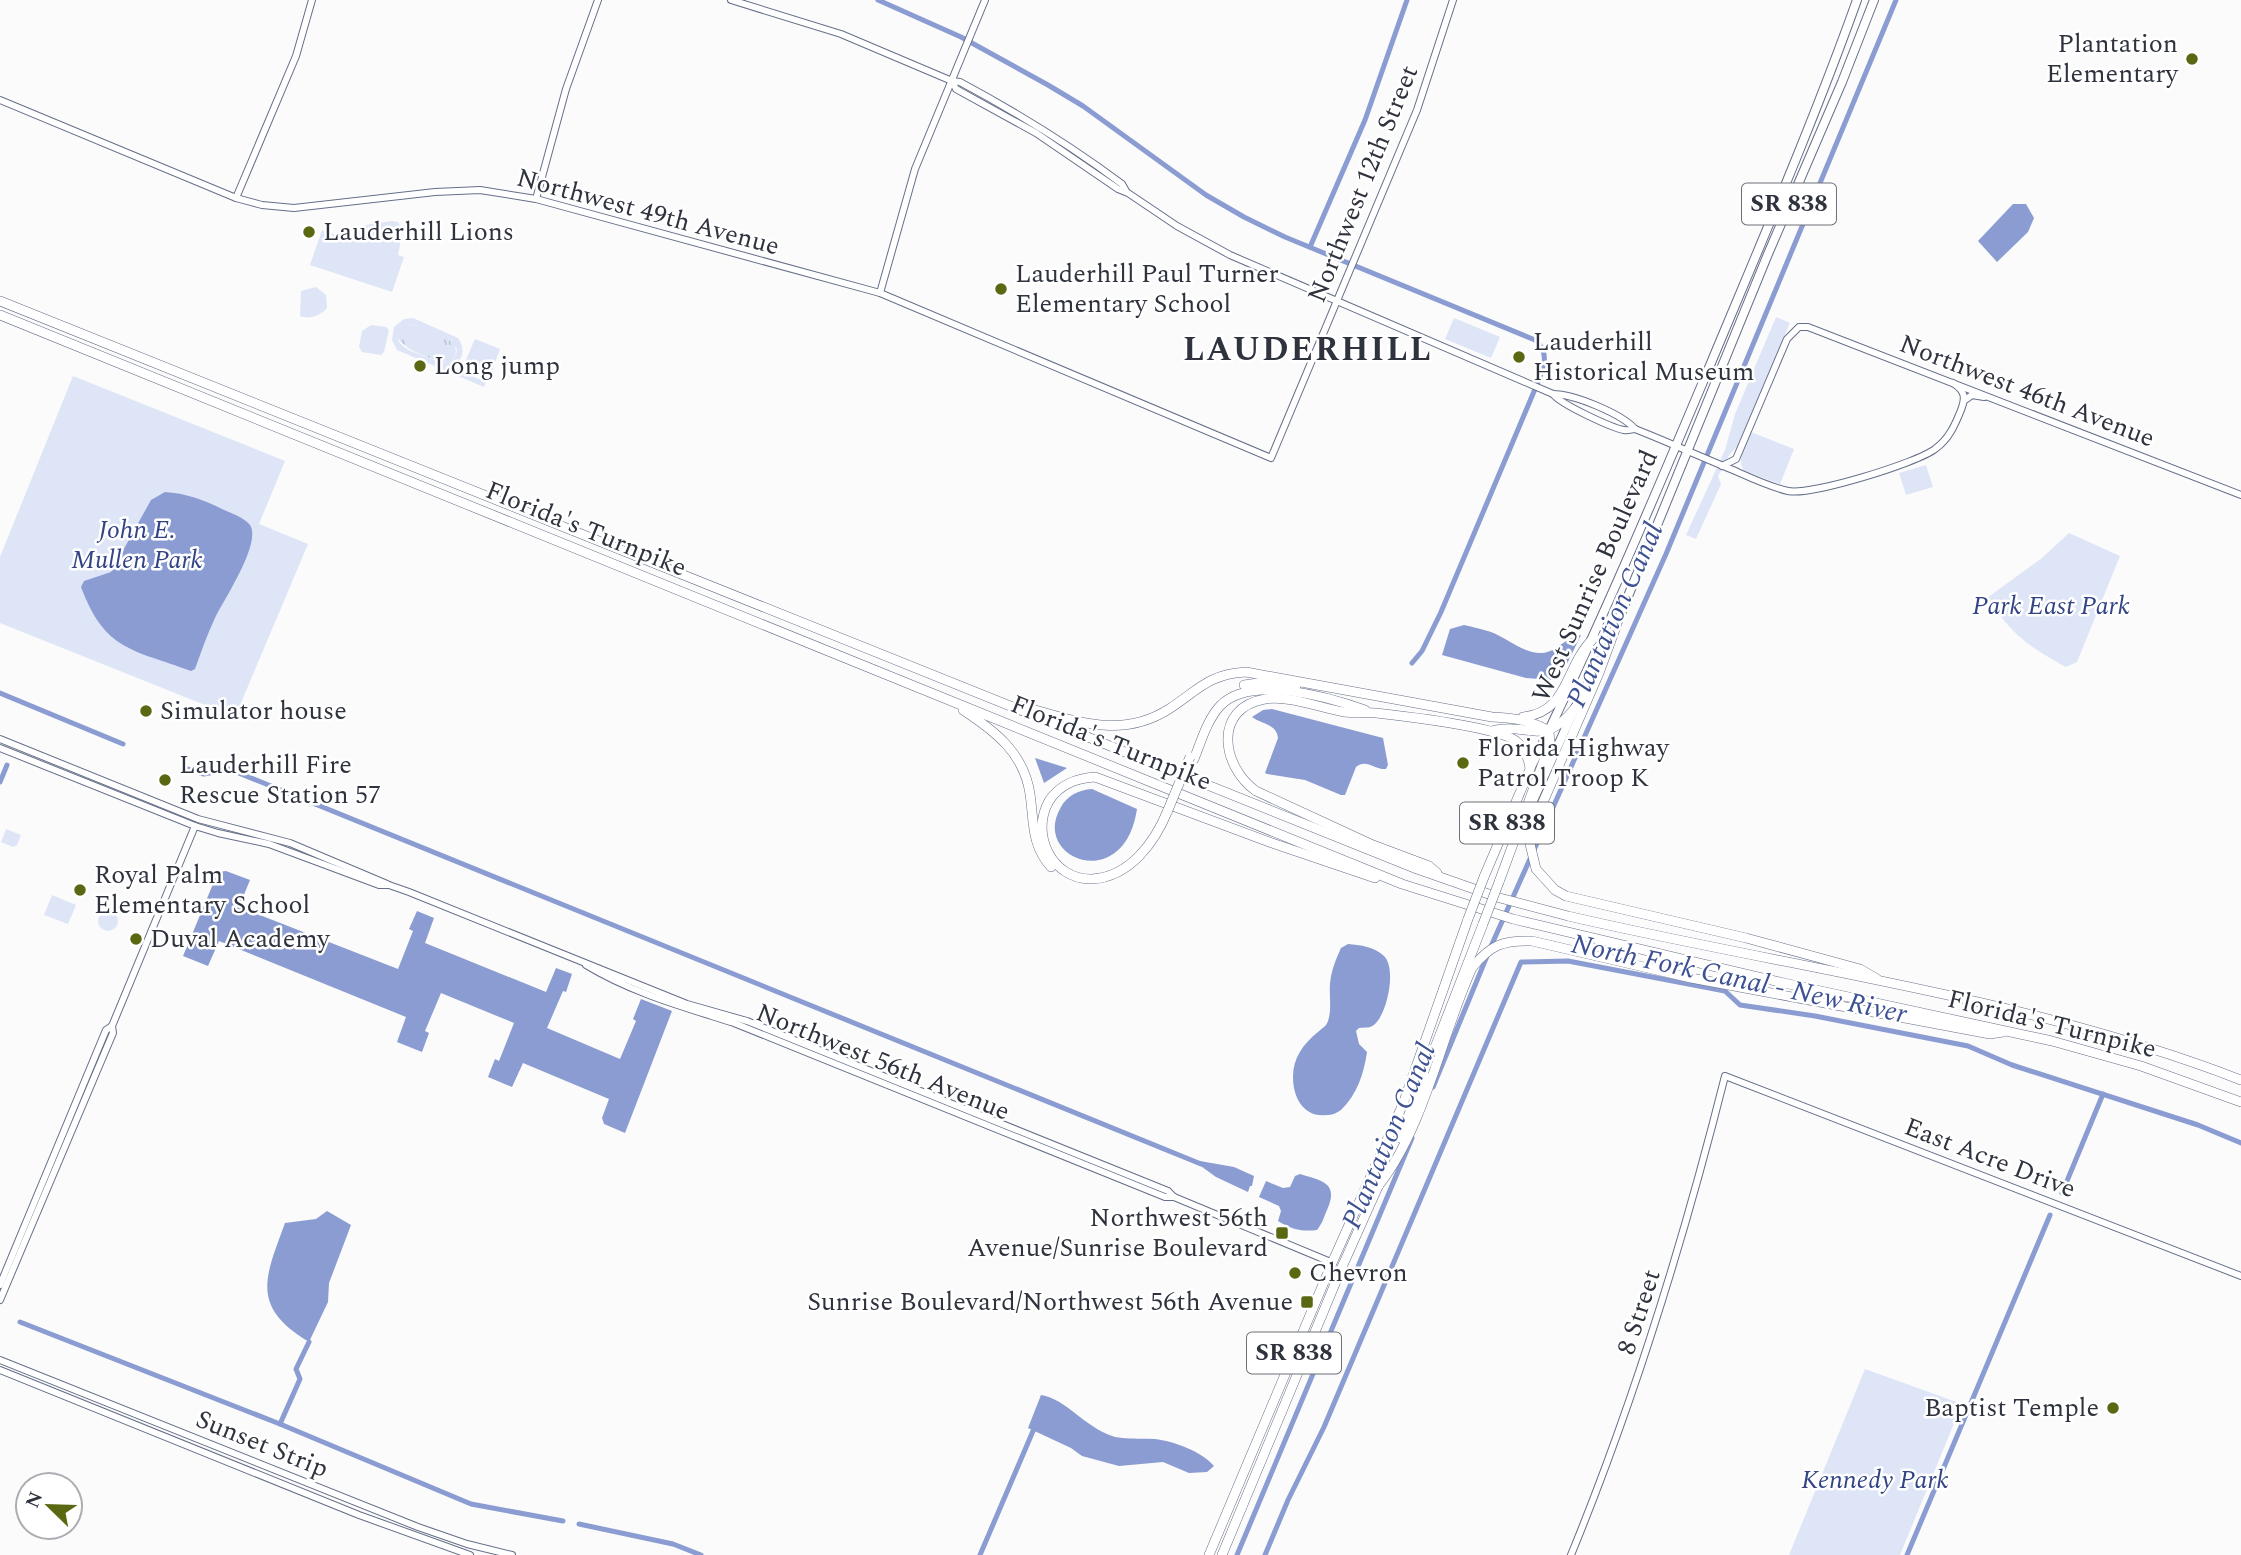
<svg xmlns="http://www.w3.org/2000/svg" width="2241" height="1555" font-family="Spectral,serif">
  <defs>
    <pattern id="grass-tufts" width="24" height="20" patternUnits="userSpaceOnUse" patternTransform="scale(1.75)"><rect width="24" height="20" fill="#dee5f7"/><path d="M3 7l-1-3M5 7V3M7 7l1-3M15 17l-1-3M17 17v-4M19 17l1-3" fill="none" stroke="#bfc5d5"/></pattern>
  </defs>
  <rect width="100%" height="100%" fill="#fbfbfb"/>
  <!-- grass -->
  <g fill="url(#grass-tufts)">
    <path d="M410 324C426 326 472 342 450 362 434 364 370 336 410 324Z"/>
    <circle cx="108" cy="921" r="10"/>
  </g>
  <!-- park -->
  <g fill="#dee5f7" fill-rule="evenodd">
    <path d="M391 221 398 222 403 230 398 255 404 257 392 292 310 265 322 230 350 240C352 223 377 224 391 221Z"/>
    <path d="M316 287 326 295 327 308C321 315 310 320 300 316L301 291Z"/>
    <polygon points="1776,317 1790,323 1737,447 1729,455 1718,476 1721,484 1696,539 1686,535 1725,450 1735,414"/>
    <path d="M413 318 458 338C466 349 463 359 453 368L486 382 484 387 397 350 392 340 394 327 404 319ZM413 324 448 339 457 349C455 370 436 361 423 356 417 353 408 351 403 346 392 337 401 325 413 324Z"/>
    <polygon points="1454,318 1500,337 1491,358 1445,339"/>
    <polygon points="371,325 386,327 389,330 384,352 381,355 362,352 359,347 362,331"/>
    <polygon points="416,327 443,338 434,358 409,348 406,345 406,333"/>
    <polygon points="475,339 500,349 491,373 465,362"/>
    <polygon points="73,376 285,461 259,524 308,544 235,717 0,623 0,557"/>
    <path d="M1751 432 1794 449 1780 484 1750 473 1746 475C1735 458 1743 449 1751 432Z"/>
    <polygon points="1926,465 1933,487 1906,495 1899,473"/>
    <path d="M2069 533 2120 556 2077 662 2066 667C2025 644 2014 636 1987 598L2042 558Z"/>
    <polygon points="6,829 21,835 17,845 13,847 1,842"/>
    <polygon points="52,895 76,905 68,924 44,915"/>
    <polygon points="1865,1369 1962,1404 1900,1555 1789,1555"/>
  </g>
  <!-- water -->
  <g fill="#8a9cd1">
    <polygon points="2013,204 2026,204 2034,218 2028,232 1997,262 1978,241"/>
    <path d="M165 492C184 493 205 500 222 509 230 513 244 517 250 525 262 543 223 601 215 618 207 635 201 652 195 669L191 671C132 649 105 651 81 587L84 581 111 572 151 500Z"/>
    <path d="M1464 625C1473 627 1482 629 1491 632 1507 638 1524 654 1542 653 1557 652 1564 638 1581 635L1565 668 1552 680 1526 678 1442 655 1450 629Z"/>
    <path d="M1272 709 1383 738 1388 765 1386 769C1375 770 1366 758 1356 767L1345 795H1341L1305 780 1267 774 1265 773 1278 738C1277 724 1261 724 1252 717L1263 710Z"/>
    <polygon points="1035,758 1067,768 1044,783"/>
    <path d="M1092 789 1137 809C1124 896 1030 858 1061 807 1067 796 1078 790 1092 789Z"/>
    <polygon points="226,871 250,880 239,907 398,969 413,931 409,929 417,911 434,918 425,943 546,992 556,968 572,974 566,992 563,991 547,1028 620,1059 636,1021 633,1019 641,999 672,1011 625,1133 604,1124 602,1118 609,1099 523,1063 512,1087 488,1077 495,1059 499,1061 514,1023 441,993 425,1031 429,1033 422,1052 397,1042 406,1017 219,941 208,966 183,956 218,872"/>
    <path d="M1348 944C1360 945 1375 947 1384 956 1397 969 1387 1013 1375 1024 1370 1029 1365 1027 1359 1028L1356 1031 1359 1044 1367 1052C1364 1073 1357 1095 1341 1110 1337 1113 1332 1115 1327 1115 1304 1118 1293 1098 1293 1077 1293 1058 1303 1044 1318 1032 1322 1028 1326 1027 1328 1021 1332 1010 1329 995 1330 984 1331 971 1336 959 1341 948Z"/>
    <polygon points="1200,1161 1234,1167 1254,1176 1252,1186 1250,1186 1248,1192 1216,1177 1198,1164"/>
    <path d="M1300 1174C1323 1181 1339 1183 1327 1210 1324 1217 1322 1224 1317 1230 1301 1232 1291 1229 1278 1221L1281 1211 1279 1206 1259 1197 1266 1181 1283 1188 1290 1187 1295 1176Z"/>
    <path d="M327 1211 351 1225 329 1283 328 1302 309 1342C250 1306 265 1278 285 1223L316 1219Z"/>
    <path d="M1041 1395C1066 1399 1085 1427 1112 1436 1125 1440 1142 1438 1155 1439 1173 1441 1203 1452 1214 1466L1207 1472 1189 1473 1163 1462 1119 1466 1082 1456 1071 1448 1028 1428Z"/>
  </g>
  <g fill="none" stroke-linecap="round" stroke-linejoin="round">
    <!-- canal -->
    <g stroke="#8a9cd1" stroke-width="5">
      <path d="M878 0 961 37 1048 85 1083 106 1206 195 1244 217 1285 237 1535 340C1550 353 1544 366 1538 382L1441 612 1422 651 1412 663"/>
      <polyline points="1310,247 1365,120 1407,0"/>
      <polyline points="0,693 123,744"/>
      <polyline points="184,768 204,774 229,769 1201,1164"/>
      <polyline points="0,782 7,765"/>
      <polyline points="1433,1087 1492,944 1666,554 1896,0"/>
      <polyline points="2062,1193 2103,1094"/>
      <polyline points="20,1322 280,1424 471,1504 563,1521"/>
      <polyline points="280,1424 300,1379 296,1369 309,1342"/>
      <polyline points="579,1524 673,1544 701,1555"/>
      <polyline points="980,1555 1033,1431"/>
      <polyline points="1237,1555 1412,1138"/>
      <polyline points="1265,1555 1288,1500 1324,1427 1521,962 1568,961 1725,991 1740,1005 1815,1016 1968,1046 2012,1065 2198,1125 2241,1143"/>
      <polyline points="1907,1555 2050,1215"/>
    </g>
    <defs>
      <g id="minor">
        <path d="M731 0 841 34 952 81 960 82C1016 112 1070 145 1122 184L1126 191"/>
        <path d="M952 81 956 89 1036 133 1118 189 1128 193 1177 226 1230 255 1553 394C1574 394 1622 414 1635 429 1668 442 1701 457 1733 470 1751 478 1770 487 1788 491 1810 496 1917 463 1935 449 1949 439 1955 425 1961 410 1966 397 1965 391 1953 383"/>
        <polyline points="0,100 236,198 262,205 294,208 435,192 480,190 536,199 880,293 1271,458 1417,110 1453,0"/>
        <polyline points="236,198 296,56 312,0"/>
        <polyline points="536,199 566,89 598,0"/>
        <polyline points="880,293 915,169 985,0"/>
        <path d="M1553 394C1560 404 1612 428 1624 430 1628 431 1632 429 1635 429"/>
        <polyline points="1965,400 1972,395 1984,397"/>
        <polyline points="1722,466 1736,459 1787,339 1799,327 1808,327 2241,495"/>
        <polyline points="0,739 198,819 290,843 387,884"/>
        <polyline points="0,748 195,826 218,833 269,844 379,885 389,885 409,892 687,1004 747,1021 1168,1191 1174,1197 1333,1263"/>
        <path d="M586 965C632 993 684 1007 734 1023L1165 1197H1174"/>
        <polyline points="0,1285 106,1030 112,1026 195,826"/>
        <polyline points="0,1300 113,1033 112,1026"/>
        <polyline points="0,1360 418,1527 467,1544 512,1555"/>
        <polyline points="0,1370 359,1515 470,1555"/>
        <path d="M1571 1555C1635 1399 1684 1239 1725 1076L2241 1276"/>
      </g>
      <g id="major">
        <polyline points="1615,628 1768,254 1842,82 1874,0"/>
        <path d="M1530 769C1596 636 1653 500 1711 363 1761 243 1813 123 1857 0"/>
        <polyline points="1531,805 1575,708 1601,659"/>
      </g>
      <g id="highway">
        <path d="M0 301 1417 869 1500 898 1568 916C1791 968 2027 997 2241 1080"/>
        <polyline points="0,315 1402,884 1513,919 1784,983 2052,1041 2141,1066 2241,1102"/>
        <polyline points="1617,624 1599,673 1534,823 1530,844 1536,869 1555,890 1566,896 1746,938 1860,969 1877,979"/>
        <polyline points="1244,685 1265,682 1296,686"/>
        <path d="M1021 706C1071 719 1119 741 1169 709 1198 690 1209 674 1246 672L1492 717C1513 718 1531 720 1549 731"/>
        <path d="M963 710C995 731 1024 753 1030 794 1034 821 1031 845 1051 867"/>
        <path d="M1523 717C1570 712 1564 666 1594 638"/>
        <path d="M1491 731C1529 721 1543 749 1575 708"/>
        <path d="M1194 759C1201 742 1207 720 1220 706 1250 674 1329 697 1365 710"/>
        <path d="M1168 810C1155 842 1130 877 1092 879 1052 880 1030 834 1049 801 1059 785 1077 778 1095 777L1272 843 1375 878"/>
        <path d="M1437 873 1429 866 1373 845 1256 791C1221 766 1213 708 1265 699 1288 695 1321 708 1344 712 1354 713 1365 712 1376 713 1403 716 1497 727 1516 741 1524 748 1529 759 1530 769L1484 877"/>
        <polyline points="1499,882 1550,744 1549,731"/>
        <polyline points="1434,1050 1483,924"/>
        <polyline points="1399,1138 1425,1076"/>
        <path d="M1379 1185C1425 1126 1441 1036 1472 968 1490 945 1503 940 1532 941L1691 978 1990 1034 2003 1032"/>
        <polyline points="1209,1555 1332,1263 1403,1104 1468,919"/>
        <polyline points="1222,1555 1342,1267 1381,1180"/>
      </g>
    </defs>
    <!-- minor casing -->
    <use href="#minor" stroke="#656f88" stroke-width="8"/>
    <!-- major casing -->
    <use href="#major" stroke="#656f88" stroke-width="10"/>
    <!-- highway casing -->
    <use href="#highway" stroke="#656f88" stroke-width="10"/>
    <!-- minor -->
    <use href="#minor" stroke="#fff" stroke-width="6"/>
    <!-- major -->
    <use href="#major" stroke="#fff" stroke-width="8"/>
    <!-- highway -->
    <use href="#highway" stroke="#fff" stroke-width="9"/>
    <defs>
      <g id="highway-bridge">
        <polyline points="1168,810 1190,757"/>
        <polyline points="1468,919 1484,877"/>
        <polyline points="1483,924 1499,882"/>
      </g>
    </defs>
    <!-- highway-bridge casing -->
    <use href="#highway-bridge" stroke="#656f88" stroke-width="10" stroke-linecap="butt"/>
    <!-- highway-bridge -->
    <use href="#highway-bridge" stroke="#fff" stroke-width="9"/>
  </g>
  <!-- markers -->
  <g fill="#5a6811" stroke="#fff" stroke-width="2.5">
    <circle cx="2192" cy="59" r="7"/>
    <circle cx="309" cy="232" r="7"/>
    <circle cx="1001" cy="289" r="7"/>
    <circle cx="1519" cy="357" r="7"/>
    <circle cx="420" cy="366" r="7"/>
    <circle cx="146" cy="711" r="7"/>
    <circle cx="1463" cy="763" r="7"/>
    <circle cx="165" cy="780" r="7"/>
    <circle cx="80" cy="890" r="7"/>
    <circle cx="136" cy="939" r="7"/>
    <rect x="1275" y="1226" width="14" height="14" rx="3.5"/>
    <circle cx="1295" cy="1273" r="7"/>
    <rect x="1300" y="1295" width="14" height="14" rx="3.5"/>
    <circle cx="2113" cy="1408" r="7"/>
  </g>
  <g text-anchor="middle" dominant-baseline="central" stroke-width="5" stroke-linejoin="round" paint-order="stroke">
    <!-- shield labels -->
    <g fill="#fff" stroke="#6d7078" stroke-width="2">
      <rect x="1742" y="183.5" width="94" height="41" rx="5"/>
      <rect x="1460" y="802.5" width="94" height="41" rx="5"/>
      <rect x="1247" y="1332.5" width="94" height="41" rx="5"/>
    </g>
    <g font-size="24" font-weight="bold" fill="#2f333e">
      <text x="1789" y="204">SR 838</text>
      <text x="1507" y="823">SR 838</text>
      <text x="1294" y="1353">SR 838</text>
    </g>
    <!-- poi labels -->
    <g font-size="26" fill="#2f333e" stroke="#fff" text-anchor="start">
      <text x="2178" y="44" text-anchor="end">Plantation<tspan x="2178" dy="30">Elementary</tspan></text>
      <text x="323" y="232">Lauderhill Lions</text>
      <text x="1015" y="274">Lauderhill Paul Turner<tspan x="1015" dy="30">Elementary School</tspan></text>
      <text x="1533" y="342">Lauderhill<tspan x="1533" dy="30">Historical Museum</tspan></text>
      <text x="434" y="366">Long jump</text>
      <text x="160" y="711">Simulator house</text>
      <text x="1477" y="748">Florida Highway<tspan x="1477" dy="30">Patrol Troop K</tspan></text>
      <text x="179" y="765">Lauderhill Fire<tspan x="179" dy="30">Rescue Station 57</tspan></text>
      <text x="94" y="875">Royal Palm<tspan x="94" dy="30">Elementary School</tspan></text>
      <text x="150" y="939">Duval Academy</text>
      <text x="1268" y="1218" text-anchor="end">Northwest 56th<tspan x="1268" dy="30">Avenue/Sunrise Boulevard</tspan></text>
      <text x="1309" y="1273">Chevron</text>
      <text x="1293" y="1302" text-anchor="end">Sunrise Boulevard/Northwest 56th Avenue</text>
      <text x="2099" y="1408" text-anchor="end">Baptist Temple</text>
    </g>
    <!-- street labels -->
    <g font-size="26" fill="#2f333e" stroke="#fff">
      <text transform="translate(1363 184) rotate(-68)">Northwest 12th Street</text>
      <text transform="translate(648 212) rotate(15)">Northwest 49th Avenue</text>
      <text transform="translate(2027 391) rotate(21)">Northwest 46th Avenue</text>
      <text transform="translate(586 529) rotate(22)">Florida's Turnpike</text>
      <text transform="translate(1595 576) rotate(-66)">West Sunrise Boulevard</text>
      <text transform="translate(1111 743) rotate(22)">Florida's Turnpike</text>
      <text transform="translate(2052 1024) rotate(14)">Florida's Turnpike</text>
      <text transform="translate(883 1062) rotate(22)">Northwest 56th Avenue</text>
      <text transform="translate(1990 1158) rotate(21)">East Acre Drive</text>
      <text transform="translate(1639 1312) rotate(-72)">8 Street</text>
      <text transform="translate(262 1444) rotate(22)">Sunset Strip</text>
    </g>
    <!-- park labels -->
    <g font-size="26" font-style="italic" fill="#324485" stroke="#fff">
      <text x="137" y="530">John E.<tspan x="137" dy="30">Mullen Park</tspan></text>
      <text x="2051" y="606">Park East Park</text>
      <text x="1875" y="1480">Kennedy Park</text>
    </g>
    <!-- water labels -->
    <g font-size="28" font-style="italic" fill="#3d5193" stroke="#fff">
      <text transform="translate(1615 615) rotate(-66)">Plantation Canal</text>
      <text transform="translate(1739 979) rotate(12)">North Fork Canal - New River</text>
      <text transform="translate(1389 1136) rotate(-67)">Plantation Canal</text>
    </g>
    <!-- district labels -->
    <g font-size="33" font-weight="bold" letter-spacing="2" fill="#2f333e" stroke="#fff">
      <text x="1308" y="350">LAUDERHILL</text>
    </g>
  </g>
  <!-- north arrow -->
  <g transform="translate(49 1506) rotate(293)"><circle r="33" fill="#ffffff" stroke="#acadb2" stroke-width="2"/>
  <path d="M0-5L12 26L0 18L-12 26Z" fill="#5a6811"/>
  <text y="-10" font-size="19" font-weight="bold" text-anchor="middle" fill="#2f333e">N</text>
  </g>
</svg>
